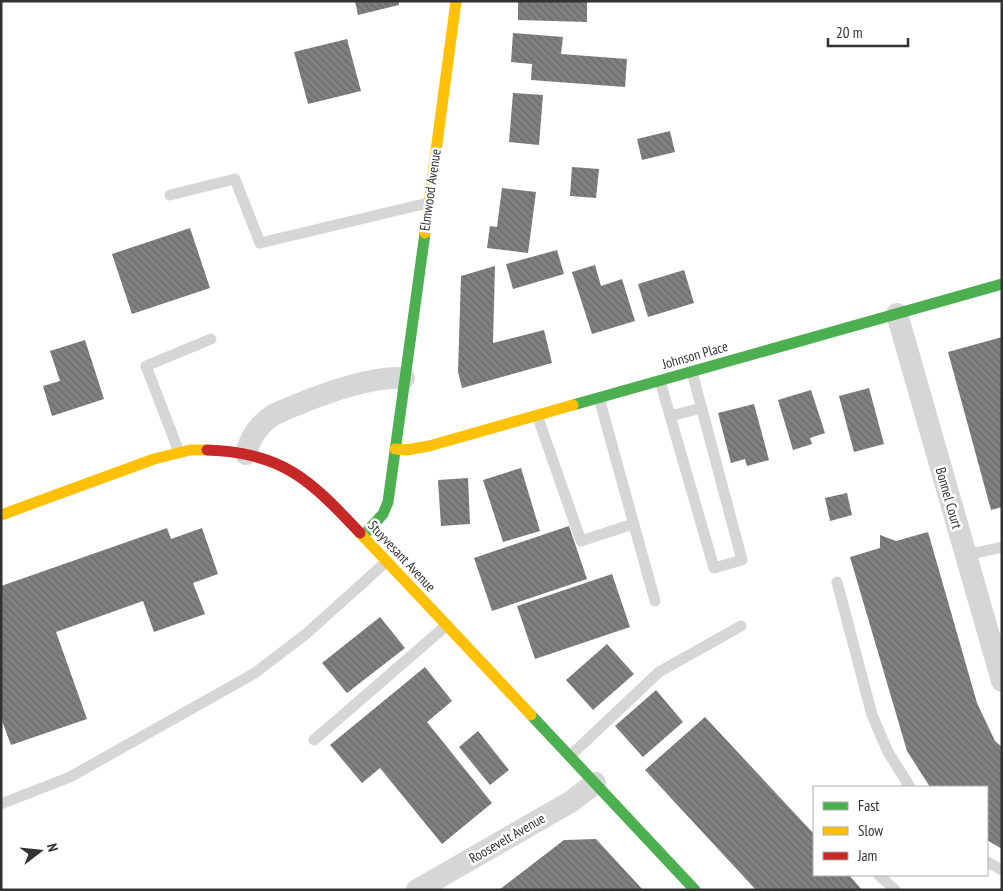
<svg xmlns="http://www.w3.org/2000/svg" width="1003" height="891" font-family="'PT Sans Narrow',sans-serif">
  <defs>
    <pattern id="building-back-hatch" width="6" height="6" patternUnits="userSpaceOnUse" patternTransform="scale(1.25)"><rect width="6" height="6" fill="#808080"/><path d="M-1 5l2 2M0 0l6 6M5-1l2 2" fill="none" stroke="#696969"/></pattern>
  </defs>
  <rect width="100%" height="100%" fill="#fff"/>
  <!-- building -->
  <g fill="url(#building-back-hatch)">
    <polygon points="355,1 399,1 399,5 358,15"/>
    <polygon points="518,1 587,1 587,22 518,20"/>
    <polygon points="513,33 563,37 561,54 627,59 625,87 531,80 532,64 511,62"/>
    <polygon points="347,39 361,91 308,104 294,52"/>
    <polygon points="513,93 543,95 539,145 509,142"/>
    <polygon points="670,131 675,152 642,160 637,139"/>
    <polygon points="572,167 599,169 596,198 570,196"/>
    <polygon points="502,188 536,192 528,253 487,248 490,226 497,227"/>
    <polygon points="190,228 210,288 132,314 112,254"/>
    <polygon points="557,250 564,274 513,289 506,264"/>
    <polygon points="595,265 601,286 622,279 635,321 592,334 572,272"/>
    <polygon points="495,266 493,343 544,330 552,363 462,388 458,372 461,276"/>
    <polygon points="684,270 694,303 648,317 638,284"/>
    <polygon points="1002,337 1002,507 991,510 948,352"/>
    <polygon points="85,340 104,399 52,416 43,386 60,381 50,351"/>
    <polygon points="869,388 884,444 854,452 839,396"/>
    <polygon points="811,390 825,433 810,438 812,444 793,450 778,400"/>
    <polygon points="754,404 769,460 747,466 745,459 731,463 718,413"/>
    <polygon points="521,468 540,531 503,542 483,480"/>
    <polygon points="468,478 470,524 441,526 438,480"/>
    <polygon points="847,493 852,515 830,521 825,498"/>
    <polygon points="569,526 587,579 492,611 474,558"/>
    <polygon points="167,528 171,539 202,528 218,574 193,583 205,614 154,632 143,601 56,632 87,719 11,745 1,718 1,586"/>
    <polygon points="928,532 977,703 995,741 1002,747 1002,849 987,840 987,787 930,787 907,751 850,557 880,548 880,535 896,541"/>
    <polygon points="612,574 630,627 535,659 517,606"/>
    <polygon points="380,617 405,648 347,693 322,663"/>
    <polygon points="607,644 634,674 593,710 566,680"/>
    <polygon points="425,667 452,701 427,722 492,803 442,844 380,768 362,783 330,745"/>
    <polygon points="656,690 683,722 643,757 615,726"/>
    <polygon points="705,717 814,834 814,875 849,875 862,890 756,890 645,770"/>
    <polygon points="478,731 509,770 490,785 459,747"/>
    <polygon points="596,839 643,890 499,890 564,840"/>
  </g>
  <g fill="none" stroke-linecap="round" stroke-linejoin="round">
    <!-- lane -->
    <g stroke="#d6d6d6" stroke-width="11">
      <polyline points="170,195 235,179 260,243 428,203"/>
      <polyline points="660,381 714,568 742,560 692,372"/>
      <polyline points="599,398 655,601"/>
      <polyline points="537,415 581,541 633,524"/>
      <polyline points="670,416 702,408"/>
      <polyline points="179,452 146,366 211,339"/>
      <polyline points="966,555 1002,547"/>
      <polyline points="837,582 872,715 888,752 910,787"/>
      <polyline points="314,740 447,625"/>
      <polyline points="570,756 659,672 741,626"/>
      <polyline points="1,804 70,777 255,673 306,634 386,562"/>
      <polyline points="987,862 1002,870"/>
      <polyline points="879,875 895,890"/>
    </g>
    <!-- street -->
    <g stroke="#d6d6d6" stroke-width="22">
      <polyline points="897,314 1002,681"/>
      <path d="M246 454C251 435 259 424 275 414 311 398 366 376 404 378"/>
      <polyline points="417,890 572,801 595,783"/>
    </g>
    <!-- fast -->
    <g stroke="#4caf50" stroke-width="11">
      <polyline points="573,405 1002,284"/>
      <polyline points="363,536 383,514 388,502 425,233"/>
      <polyline points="531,715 695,890"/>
    </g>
    <!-- slow -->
    <g stroke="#ffc107" stroke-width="11">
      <polyline points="425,233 456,1"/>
      <polyline points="395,449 406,450 429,446 573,405"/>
      <polyline points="1,515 154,459 190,450 207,450"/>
      <polyline points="360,533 531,715"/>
    </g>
    <!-- jam -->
    <path stroke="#c62828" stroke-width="11" d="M207 450C283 452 311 481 360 533"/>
  </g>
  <g text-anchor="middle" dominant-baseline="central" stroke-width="5" stroke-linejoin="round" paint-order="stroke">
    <!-- street labels -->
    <g font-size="14" fill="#323232" stroke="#fff">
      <text transform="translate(430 190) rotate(-82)">Elmwood Avenue</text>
      <text transform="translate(695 355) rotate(-16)">Johnson Place</text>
      <text transform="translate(949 498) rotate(74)">Bonnel Court</text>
      <text transform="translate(402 556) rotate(47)">Stuyvesant Avenue</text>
      <text transform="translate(507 838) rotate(-30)">Roosevelt Avenue</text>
    </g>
  </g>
  <!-- border -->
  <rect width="1003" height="891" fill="none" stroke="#323232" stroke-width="5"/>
  <!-- legend -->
  <rect x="813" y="786" width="175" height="90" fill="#ffffff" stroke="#adadad"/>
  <rect x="823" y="802" width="25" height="8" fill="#4caf50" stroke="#adadad"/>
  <text x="858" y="811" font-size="15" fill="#323232">Fast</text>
  <rect x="823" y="827" width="25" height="8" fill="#ffc107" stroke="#adadad"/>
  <text x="858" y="836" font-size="15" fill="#323232">Slow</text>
  <rect x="823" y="852" width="25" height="8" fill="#c62828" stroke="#adadad"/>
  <text x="858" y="861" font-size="15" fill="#323232">Jam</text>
  <!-- north arrow -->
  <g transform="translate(40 851) rotate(74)" stroke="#ffffff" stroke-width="4" paint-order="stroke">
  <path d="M0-4L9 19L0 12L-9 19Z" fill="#323232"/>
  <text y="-8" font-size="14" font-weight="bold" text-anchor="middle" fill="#323232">N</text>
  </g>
  <!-- scale -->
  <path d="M828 38v8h80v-8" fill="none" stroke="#323232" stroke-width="2.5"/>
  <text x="836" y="38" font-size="15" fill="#323232" stroke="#ffffff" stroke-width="4" paint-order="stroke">20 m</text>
</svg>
